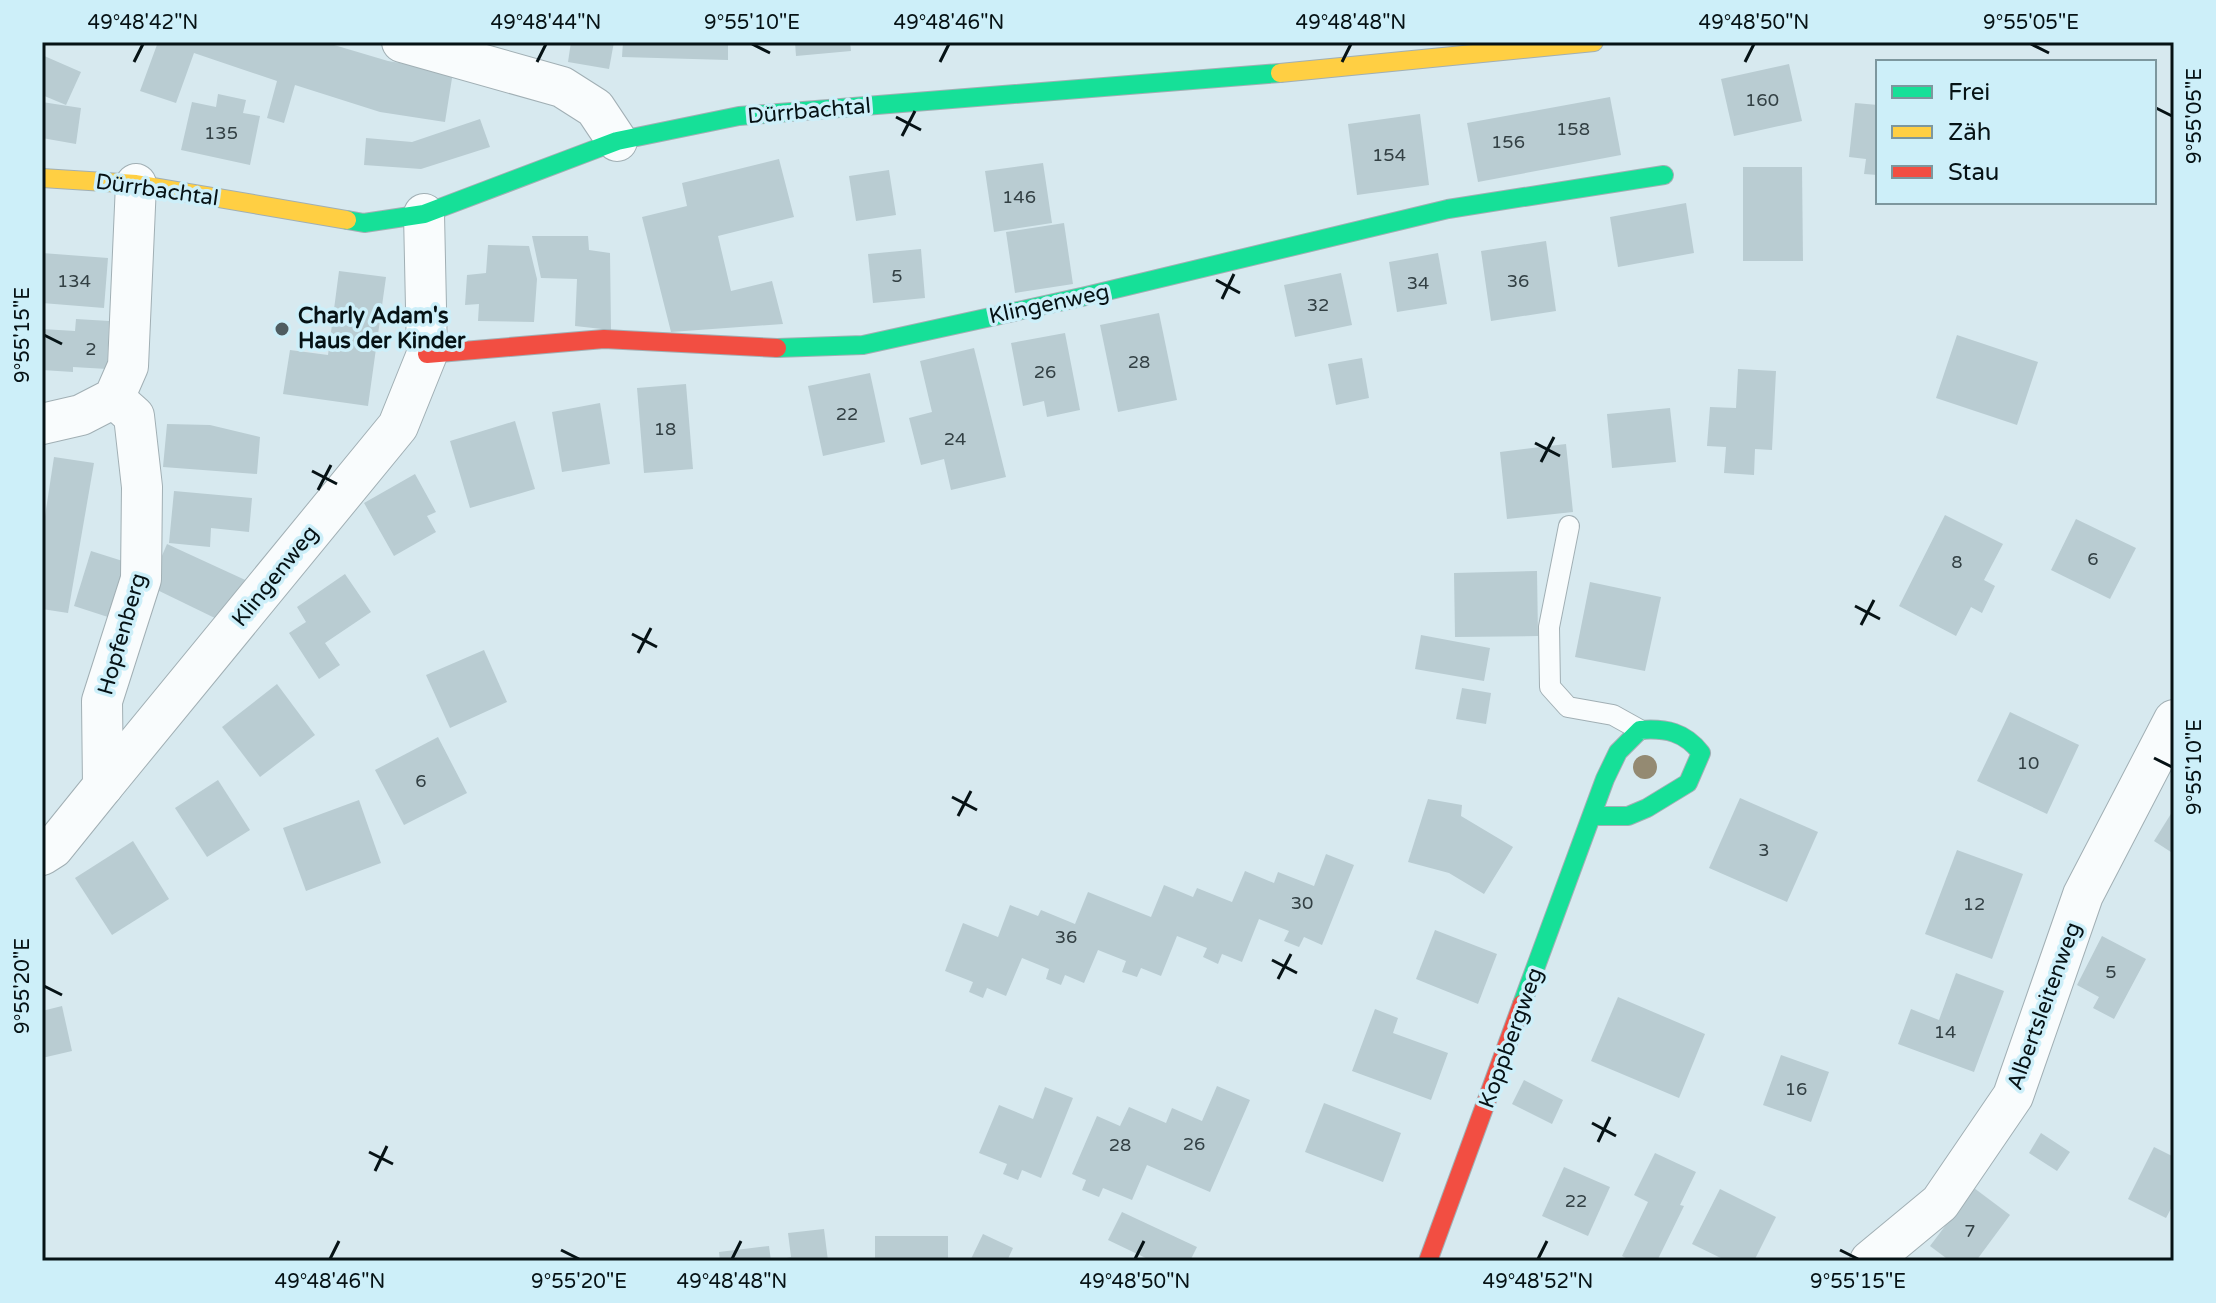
<svg xmlns="http://www.w3.org/2000/svg" width="2216" height="1303" font-family="'Varela Round',sans-serif">
  <rect width="100%" height="100%" fill="#d7e9ef"/>
  <!-- building -->
  <g fill="#b9ccd2">
    <polygon points="158,42 324,42 388,61 453,72 445,122 380,112 295,85 284,123 267,118 277,81 194,53 176,103 140,91"/>
    <polygon points="571,42 614,42 609,69 568,62"/>
    <polygon points="623,42 728,42 728,60 622,57"/>
    <polygon points="795,42 850,42 851,51 796,56"/>
    <polygon points="42,55 81,72 66,105 42,95"/>
    <polygon points="1789,64 1802,121 1734,136 1721,79"/>
    <polygon points="218,94 246,100 243,113 260,116 250,165 181,150 192,102 216,107"/>
    <polygon points="1610,97 1621,155 1478,182 1467,123"/>
    <polygon points="42,102 81,108 76,144 42,138"/>
    <polygon points="1855,103 1878,105 1878,175 1864,174 1866,159 1849,157"/>
    <polygon points="1420,114 1429,185 1357,195 1348,124"/>
    <polygon points="480,119 490,147 421,169 364,165 366,138 412,142"/>
    <polygon points="779,159 794,217 718,236 731,291 772,281 783,324 671,332 642,217 687,206 682,183"/>
    <polygon points="1043,163 1052,223 994,232 985,171"/>
    <polygon points="1743,167 1802,167 1803,261 1743,261"/>
    <polygon points="889,170 896,215 856,221 849,176"/>
    <polygon points="1686,203 1694,253 1618,267 1610,217"/>
    <polygon points="1064,223 1073,284 1015,293 1006,232"/>
    <polygon points="532,236 588,236 589,250 610,253 611,330 575,326 577,279 541,278"/>
    <polygon points="1546,241 1556,311 1491,321 1481,251"/>
    <polygon points="488,245 529,246 537,279 534,322 478,321 479,304 465,305 467,275 486,273"/>
    <polygon points="921,249 925,298 873,303 868,254"/>
    <polygon points="42,253 108,258 104,308 42,303"/>
    <polygon points="1438,253 1447,304 1397,312 1389,262"/>
    <polygon points="339,271 386,277 368,406 283,394 290,350 328,355"/>
    <polygon points="1341,273 1352,325 1295,337 1284,285"/>
    <polygon points="1159,313 1177,400 1118,412 1100,325"/>
    <polygon points="76,319 109,321 107,369 73,367 73,372 42,370 42,329 75,331"/>
    <polygon points="1065,333 1080,410 1047,417 1044,401 1023,406 1011,343"/>
    <polygon points="1957,335 2038,362 2017,425 1936,398"/>
    <polygon points="974,348 1006,477 951,490 944,459 921,465 909,418 932,412 920,361"/>
    <polygon points="1362,358 1369,398 1336,405 1328,364"/>
    <polygon points="1738,369 1776,371 1772,450 1755,449 1754,475 1724,473 1726,447 1707,446 1710,407 1736,408"/>
    <polygon points="870,373 885,442 823,456 808,386"/>
    <polygon points="686,384 693,469 644,473 637,388"/>
    <polygon points="600,403 610,464 562,472 552,412"/>
    <polygon points="1670,408 1676,462 1612,468 1607,414"/>
    <polygon points="515,421 535,489 470,508 450,441"/>
    <polygon points="167,424 210,425 260,437 257,474 163,467"/>
    <polygon points="1566,444 1573,512 1507,519 1500,452"/>
    <polygon points="54,457 94,463 68,613 42,609 42,536"/>
    <polygon points="415,474 436,512 427,516 436,532 394,556 364,503"/>
    <polygon points="174,491 252,498 249,532 211,528 210,547 169,543"/>
    <polygon points="1945,515 2003,544 1984,580 1995,586 1982,613 1971,607 1956,636 1899,606"/>
    <polygon points="2076,519 2136,548 2110,599 2051,570"/>
    <polygon points="167,544 254,584 221,621 149,586"/>
    <polygon points="91,551 129,563 111,618 74,606"/>
    <polygon points="1537,571 1538,636 1455,637 1454,573"/>
    <polygon points="345,574 371,612 325,643 340,665 319,679 289,633 306,622 297,607"/>
    <polygon points="1590,582 1661,597 1645,671 1575,657"/>
    <polygon points="1421,635 1490,648 1484,681 1415,669"/>
    <polygon points="484,650 507,702 450,728 426,675"/>
    <polygon points="277,684 315,735 260,777 222,727"/>
    <polygon points="1462,688 1491,693 1486,724 1456,719"/>
    <polygon points="2010,712 2079,745 2047,814 1977,781"/>
    <polygon points="438,737 467,793 404,825 375,770"/>
    <polygon points="218,780 250,830 207,857 175,808"/>
    <polygon points="1740,798 1818,832 1787,902 1709,868"/>
    <polygon points="1428,799 1462,805 1461,816 1513,847 1484,894 1449,873 1408,862"/>
    <polygon points="359,800 381,863 306,891 283,828"/>
    <polygon points="2174,809 2174,854 2154,841"/>
    <polygon points="133,841 169,899 112,935 75,878"/>
    <polygon points="1957,850 2023,874 1992,959 1925,934"/>
    <polygon points="1326,854 1354,865 1322,945 1304,937 1299,947 1284,941 1289,931 1259,919 1242,962 1222,954 1218,964 1203,957 1207,948 1177,936 1161,976 1141,968 1137,977 1122,972 1126,961 1098,950 1084,983 1065,975 1061,985 1046,979 1049,969 1022,958 1006,996 987,988 983,998 969,992 973,982 945,971 963,923 998,937 1010,905 1038,916 1041,910 1075,924 1088,892 1151,917 1164,885 1193,897 1197,888 1232,902 1245,871 1274,883 1278,872 1314,886"/>
    <polygon points="1435,930 1497,954 1478,1004 1416,979"/>
    <polygon points="2102,936 2146,959 2114,1019 2093,1008 2099,997 2077,985"/>
    <polygon points="1956,973 2004,991 1974,1072 1898,1044 1911,1009 1939,1020"/>
    <polygon points="1618,997 1705,1034 1679,1098 1591,1061"/>
    <polygon points="62,1006 72,1051 42,1058 42,1011"/>
    <polygon points="1375,1009 1398,1018 1393,1033 1448,1053 1431,1100 1352,1071"/>
    <polygon points="1781,1055 1829,1072 1811,1122 1763,1105"/>
    <polygon points="1524,1080 1563,1100 1552,1124 1512,1104"/>
    <polygon points="1217,1086 1250,1100 1210,1192 1147,1165 1132,1200 1103,1188 1099,1197 1082,1190 1086,1180 1072,1174 1097,1116 1120,1126 1129,1107 1166,1123 1172,1108 1202,1121"/>
    <polygon points="1045,1087 1073,1098 1041,1178 1022,1170 1018,1180 1003,1174 1007,1164 979,1153 999,1105 1033,1119"/>
    <polygon points="1324,1103 1401,1133 1383,1182 1305,1152"/>
    <polygon points="2041,1133 2070,1152 2057,1171 2029,1153"/>
    <polygon points="2154,1147 2174,1157 2174,1203 2166,1218 2128,1199"/>
    <polygon points="1655,1153 1696,1172 1680,1205 1684,1206 1657,1261 1632,1261 1622,1256 1648,1202 1634,1195"/>
    <polygon points="1564,1167 1610,1187 1588,1236 1542,1216"/>
    <polygon points="1974,1188 2010,1215 1976,1261 1950,1261 1930,1246"/>
    <polygon points="1720,1189 1776,1217 1754,1261 1727,1261 1692,1244"/>
    <polygon points="1122,1212 1197,1247 1190,1261 1152,1261 1108,1240"/>
    <polygon points="824,1229 828,1261 774,1261 791,1257 788,1233"/>
    <polygon points="983,1234 1013,1248 1007,1261 970,1261"/>
    <rect x="875" y="1236" width="73" height="25"/>
    <polygon points="769,1246 771,1261 720,1261 719,1252"/>
  </g>
  <g fill="none" stroke-linecap="round" stroke-linejoin="round">
    <defs>
      <polyline id="lane" points="1569,526 1549,627 1550,687 1568,707 1613,715 1640,730"/>
      <g id="street">
        <polyline points="402,42 562,87 595,108 617,141"/>
        <polyline points="42,424 81,415 114,398 128,366 136,184"/>
        <polyline points="103,786 398,426 427,354 424,214"/>
        <polyline points="42,855 53,848 103,786 102,701 141,579 142,487 134,416 114,398"/>
        <polyline points="1870,1261 1940,1203 2013,1096 2083,895 2174,720"/>
      </g>
      <g id="fast">
        <polyline points="347,220 364,223 424,214 617,141 739,116 1280,73"/>
        <polyline points="777,348 863,345 1086,296 1448,209 1664,175"/>
        <path d="M1522 1004 1605 779 1618 752 1640 730C1666 728 1685 732 1701 753L1688 783 1647 808 1628 816H1593"/>
      </g>
      <g id="slow">
        <polyline points="1280,73 1594,42"/>
        <polyline points="42,178 136,184 347,220"/>
      </g>
      <g id="jam">
        <polyline points="427,354 604,339 777,348"/>
        <polyline points="1428,1261 1522,1004"/>
      </g>
    </defs>
    <!-- lane casing -->
    <use href="#lane" stroke="#a1afb4" stroke-width="22"/>
    <!-- street casing -->
    <use href="#street" stroke="#a1afb4" stroke-width="42"/>
    <!-- fast casing -->
    <use href="#fast" stroke="#a1afb4" stroke-width="20"/>
    <!-- slow casing -->
    <use href="#slow" stroke="#a1afb4" stroke-width="20"/>
    <!-- jam casing -->
    <use href="#jam" stroke="#a1afb4" stroke-width="20"/>
    <!-- lane -->
    <use href="#lane" stroke="#f9fcfd" stroke-width="20"/>
    <!-- street -->
    <use href="#street" stroke="#f9fcfd" stroke-width="40"/>
    <!-- fast -->
    <use href="#fast" stroke="#16e098" stroke-width="18"/>
    <!-- slow -->
    <use href="#slow" stroke="#ffcf43" stroke-width="18"/>
    <!-- jam -->
    <use href="#jam" stroke="#f24e42" stroke-width="18"/>
  </g>
  <!-- trees -->
  <circle fill="#948a72" cx="1645" cy="767" r="12"/>
  <!-- ticks -->
  <path fill="none" stroke="#061215" stroke-width="3" d="M752 44 770 53M2031 44 2049 53M134 62 143 44M537 62 546 44M940 62 949 44M1342 62 1351 44M1745 62 1754 44M2154 107 2172 116M896 117 921 130M902 136 915 111M1216 280 1240 293M1222 299 1234 274M44 335 62 344M1535 443 1560 456M1541 462 1554 437M312 471 337 484M318 490 331 465M1855 606 1880 619M1861 625 1874 600M632 634 657 647M638 653 651 628M2154 758 2172 767M952 797 977 810M958 816 971 791M1272 960 1297 973M1278 979 1291 954M44 986 62 995M1592 1123 1616 1136M1598 1142 1610 1117M369 1152 393 1164M375 1171 387 1146M561 1250 579 1259M1840 1250 1858 1259M330 1259 339 1241M732 1259 741 1241M1135 1259 1144 1241M1538 1259 1547 1241"/>
  <!-- markers -->
  <circle fill="#4f5d61" stroke="#cdeff9" stroke-width="3" cx="282" cy="329" r="8"/>
  <g text-anchor="middle" dominant-baseline="central" stroke-width="7" stroke-linejoin="round" paint-order="stroke">
    <!-- number labels -->
    <g font-size="18" fill="#334044">
      <text x="1762" y="100">160</text>
      <text x="1573" y="129">158</text>
      <text x="221" y="133">135</text>
      <text x="1508" y="142">156</text>
      <text x="1389" y="155">154</text>
      <text x="1019" y="197">146</text>
      <text x="897" y="276">5</text>
      <text x="74" y="281">134</text>
      <text x="1518" y="281">36</text>
      <text x="1418" y="283">34</text>
      <text x="1318" y="305">32</text>
      <text x="91" y="349">2</text>
      <text x="1139" y="362">28</text>
      <text x="1045" y="372">26</text>
      <text x="847" y="414">22</text>
      <text x="665" y="429">18</text>
      <text x="955" y="439">24</text>
      <text x="2093" y="559">6</text>
      <text x="1957" y="562">8</text>
      <text x="2028" y="763">10</text>
      <text x="421" y="781">6</text>
      <text x="1764" y="850">3</text>
      <text x="1302" y="903">30</text>
      <text x="1974" y="904">12</text>
      <text x="1066" y="937">36</text>
      <text x="2111" y="972">5</text>
      <text x="1945" y="1032">14</text>
      <text x="1796" y="1089">16</text>
      <text x="1194" y="1144">26</text>
      <text x="1120" y="1145">28</text>
      <text x="1576" y="1201">22</text>
      <text x="1970" y="1231">7</text>
    </g>
    <!-- street labels -->
    <g font-size="22" fill="#061215" stroke="#cdeff9">
      <text transform="translate(809 111) rotate(-5)">Dürrbachtal</text>
      <text transform="translate(157 190) rotate(8)">Dürrbachtal</text>
      <text transform="translate(1049 304) rotate(-12)">Klingenweg</text>
      <text transform="translate(275 576) rotate(-51)">Klingenweg</text>
      <text transform="translate(122 634) rotate(-74)">Hopfenberg</text>
      <text transform="translate(2044 1006) rotate(-70)">Albertsleitenweg</text>
      <text transform="translate(1511 1038) rotate(-70)">Koppbergweg</text>
    </g>
    <!-- poi labels -->
    <g font-size="22" font-weight="bold" fill="#061215" stroke="#cdeff9" text-anchor="start">
      <text x="298" y="316">Charly Adam's<tspan x="298" dy="25">Haus der Kinder</tspan></text>
    </g>
  </g>
  <!-- border -->
  <rect width="2216" height="1303" fill="none" stroke="#cdeff9" stroke-width="88"/>
  <!-- legend -->
  <rect x="1876" y="60" width="280" height="144" fill="#cdeff9" stroke="#7d979e" stroke-width="2"/>
  <rect x="1892" y="86" width="40" height="12" fill="#16e098" stroke="#7d979e" stroke-width="2"/>
  <text x="1948" y="100" font-size="24" fill="#061215">Frei</text>
  <rect x="1892" y="126" width="40" height="12" fill="#ffcf43" stroke="#7d979e" stroke-width="2"/>
  <text x="1948" y="140" font-size="24" fill="#061215">Zäh</text>
  <rect x="1892" y="166" width="40" height="12" fill="#f24e42" stroke="#7d979e" stroke-width="2"/>
  <text x="1948" y="180" font-size="24" fill="#061215">Stau</text>
  <rect x="44" y="44" width="2128" height="1215" fill="none" stroke="#061215" stroke-width="3"/>
  <g font-size="20" text-anchor="middle" fill="#061215">
    <text x="143" y="29">49°48'42"N</text>
    <text x="546" y="29">49°48'44"N</text>
    <text x="752" y="29">9°55'10"E</text>
    <text x="949" y="29">49°48'46"N</text>
    <text x="1351" y="29">49°48'48"N</text>
    <text x="1754" y="29">49°48'50"N</text>
    <text x="2031" y="29">9°55'05"E</text>
    <text transform="translate(2194 116) rotate(-90)" y="7">9°55'05"E</text>
    <text transform="translate(22 335) rotate(-90)" y="7">9°55'15"E</text>
    <text transform="translate(2194 767) rotate(-90)" y="7">9°55'10"E</text>
    <text transform="translate(22 986) rotate(-90)" y="7">9°55'20"E</text>
    <text x="330" y="1288">49°48'46"N</text>
    <text x="579" y="1288">9°55'20"E</text>
    <text x="732" y="1288">49°48'48"N</text>
    <text x="1135" y="1288">49°48'50"N</text>
    <text x="1538" y="1288">49°48'52"N</text>
    <text x="1858" y="1288">9°55'15"E</text>
  </g>
</svg>
